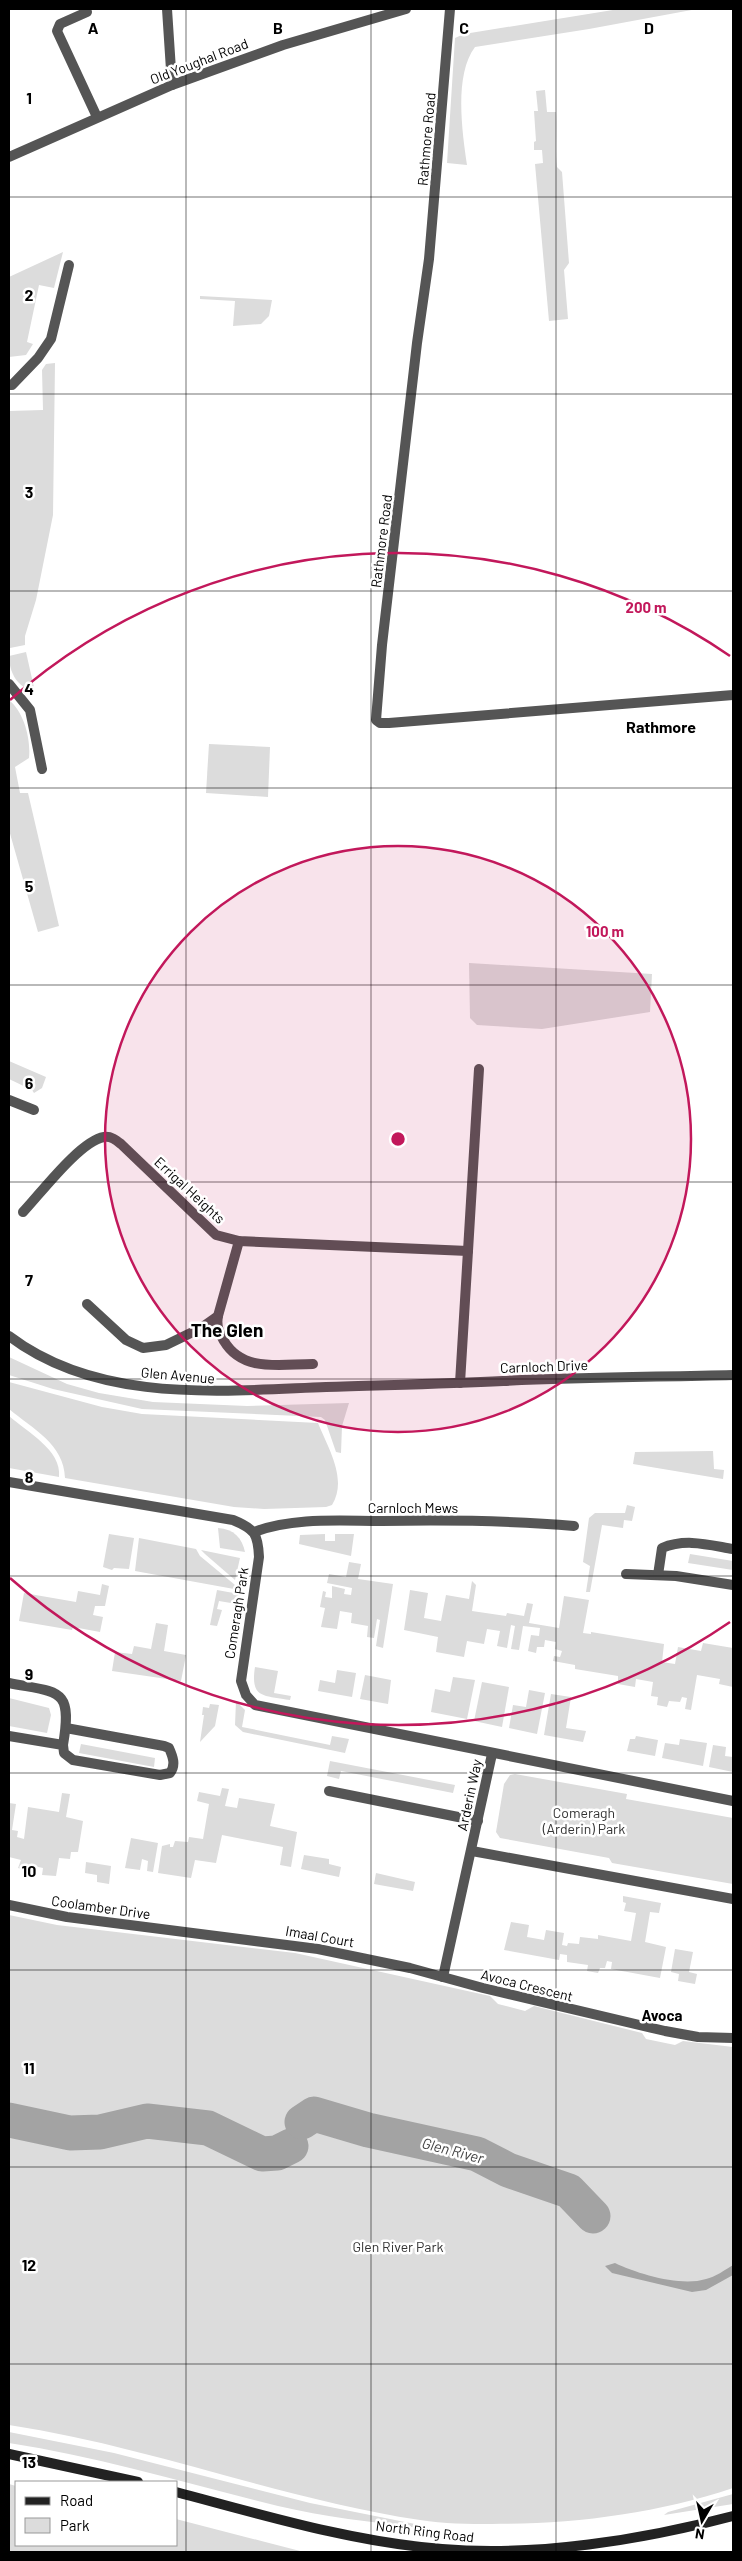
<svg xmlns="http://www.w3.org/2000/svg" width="742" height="2561" font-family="Barlow,sans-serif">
  <rect width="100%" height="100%" fill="#fff"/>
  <!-- green -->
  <g fill="#dcdcdc">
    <path d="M619 9H697L589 29 475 47C454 75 462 131 467 165L447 163 455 38 464 34Z"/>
    <path d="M545 90 547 112H556C557 131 555 148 557 167L562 172 569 263 564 270 568 319 549 321 535 164 543 163 542 150H534V142L536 141 534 111H538L536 91Z"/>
    <polygon points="63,252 54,288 39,285 27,342 33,344 26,355 9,357 9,277"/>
    <polygon points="200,296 272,300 269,316 261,324 233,326 235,301 200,299"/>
    <polygon points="55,363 53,515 36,600 25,636 25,645 10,648 9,411 43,410 42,370 46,364"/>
    <path d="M26 652 35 692C18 688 9 673 9 656Z"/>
    <path d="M9 700C24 712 31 739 29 758L15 767 20 793H28L59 926 38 932 9 830Z"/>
    <polygon points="209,744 270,747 268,797 206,793"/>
    <polygon points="469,963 652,974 650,1012 542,1029 477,1025 470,1018"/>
    <polygon points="9,1061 46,1077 42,1088 34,1093 32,1090 9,1079"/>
    <polygon points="9,1357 67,1384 99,1393 153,1402 247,1406 349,1403 342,1426 341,1453 336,1452 325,1420 321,1417 142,1409 53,1389 9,1375"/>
    <path d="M9 1382 102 1407 142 1414 318 1423C328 1448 348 1479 332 1505L326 1507 264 1509 234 1507 65 1478C64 1444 33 1429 9 1409Z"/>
    <path d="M9 1416C27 1432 62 1450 59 1477L9 1468Z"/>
    <polygon points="713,1451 714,1469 724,1470 723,1479 633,1464 635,1452"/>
    <polygon points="627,1505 635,1507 632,1521 624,1520 623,1528 602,1525 590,1592 586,1592 590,1566 583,1562 589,1518 595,1513 625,1513"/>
    <path d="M218 1528C234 1529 242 1538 245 1552L220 1548Z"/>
    <polygon points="109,1534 134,1538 129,1569 114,1568 112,1570 103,1567"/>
    <polygon points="325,1534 325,1541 335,1541 335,1534 354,1534 351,1556 299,1544 300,1535"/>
    <polygon points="139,1538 196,1549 200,1556 235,1585 234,1589 135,1571"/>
    <polygon points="201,1550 240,1558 235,1580 205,1554"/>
    <polygon points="690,1554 733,1561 733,1570 688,1563"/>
    <polygon points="349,1562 361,1564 358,1579 393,1584 383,1648 376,1646 380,1620 377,1619 374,1638 367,1637 368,1626 351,1623 352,1613 340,1611 337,1629 321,1627 325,1608 320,1607 323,1591 326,1592 325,1597 332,1598 332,1586 345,1589 344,1594 351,1595 352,1588 327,1583 329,1574 346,1577"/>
    <polygon points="472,1581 476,1585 472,1611 506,1616 507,1613 524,1616 527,1603 533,1604 529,1623 559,1628 564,1596 589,1600 583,1633 591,1634 591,1632 664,1644 662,1662 675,1664 678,1647 701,1651 703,1643 733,1648 733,1687 719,1684 720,1679 697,1675 691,1710 685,1709 687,1698 682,1697 680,1702 669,1701 667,1707 657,1705 658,1697 651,1696 653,1682 636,1679 635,1687 618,1684 618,1676 575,1669 575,1665 553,1661 554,1656 560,1657 562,1651 555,1649 556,1642 545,1640 544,1647 537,1647 536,1653 528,1651 531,1635 539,1636 540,1628 523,1626 519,1650 511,1649 515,1626 511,1625 507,1648 497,1646 500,1631 487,1629 484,1644 467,1641 464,1657 436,1652 438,1637 404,1630 410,1590 428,1593 424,1618 441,1621 446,1595 469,1599"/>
    <polygon points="102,1584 109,1586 105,1606 95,1606 93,1615 103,1617 100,1632 73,1627 72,1630 19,1621 24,1593 76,1602 78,1591 100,1595"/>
    <polygon points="217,1590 239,1594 237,1604 219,1601 217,1609 222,1610 217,1626 210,1625"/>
    <polygon points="156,1623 168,1625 164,1651 186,1655 181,1681 112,1671 115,1652 132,1654 134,1646 151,1649"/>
    <path d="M255 1667 278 1671 274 1693 291 1696 290 1700C264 1695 250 1699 255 1667Z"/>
    <polygon points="337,1670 356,1673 352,1697 318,1691 320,1680 335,1683"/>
    <polygon points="365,1675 391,1680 388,1704 360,1699"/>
    <polygon points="453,1677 475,1680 467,1719 431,1712 435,1689 450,1692"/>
    <polygon points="482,1682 509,1687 502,1727 474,1721"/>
    <polygon points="529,1690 545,1693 537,1734 509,1728 513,1705 526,1707"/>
    <polygon points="551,1694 571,1697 566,1728 586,1731 583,1742 544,1735"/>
    <polygon points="9,1698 49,1708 51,1715 47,1733 9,1726"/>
    <polygon points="236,1701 245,1710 242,1727 330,1745 332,1736 349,1739 345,1753 243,1732 235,1725"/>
    <polygon points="210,1704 219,1705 215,1726 200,1742 204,1715 202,1715 203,1707 209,1708"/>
    <polygon points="636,1736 658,1740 655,1756 627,1751 630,1739 635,1739"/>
    <polygon points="680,1739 707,1743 703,1766 662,1758 665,1743 679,1745"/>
    <polygon points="81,1744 155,1758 154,1767 79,1753"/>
    <polygon points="713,1745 726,1747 725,1756 733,1757 733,1772 709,1767"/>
    <polygon points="330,1761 455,1785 453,1793 341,1771 339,1779 327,1776"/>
    <polygon points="515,1774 627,1794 626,1799 733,1818 733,1884 612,1863 609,1858 500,1838 496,1832 504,1784 510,1775"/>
    <polygon points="222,1788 229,1789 225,1806 237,1808 239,1798 275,1804 270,1826 297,1832 291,1867 280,1865 283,1847 222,1835 216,1863 195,1860 191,1878 158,1873 162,1846 170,1844 170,1847 173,1847 175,1841 188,1842 189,1837 203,1839 209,1804 197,1801 199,1792 220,1796"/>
    <polygon points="62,1793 70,1794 66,1817 83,1821 78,1852 71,1852 70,1859 59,1858 56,1876 42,1875 43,1868 34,1866 32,1872 18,1868 21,1860 9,1857 9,1803 16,1804 12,1830 18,1831 17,1837 24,1839 28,1807 59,1812"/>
    <polygon points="131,1838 158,1843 153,1872 147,1871 148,1861 142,1859 140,1870 125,1868"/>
    <polygon points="304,1855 329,1859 329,1864 341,1867 339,1877 301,1869"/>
    <polygon points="86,1862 111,1866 109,1884 97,1882 97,1875 85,1873"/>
    <polygon points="376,1873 415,1882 413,1891 374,1884"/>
    <polygon points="623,1896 661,1903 659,1913 650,1912 645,1942 666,1947 660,1978 611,1969 612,1962 607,1961 605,1968 600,1968 598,1973 587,1971 588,1965 567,1962 567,1955 560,1954 559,1960 504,1950 511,1922 529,1925 527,1937 544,1940 546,1930 564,1933 562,1945 567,1946 568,1943 579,1944 580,1937 598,1939 598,1935 631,1941 636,1913 624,1911 626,1903 623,1902"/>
    <path d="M9 1915 57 1925 295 1953 490 1996 498 2004 525 2011 534 2006 642 2033 646 2039 675 2045 683 2041 733 2047V2488C655 2514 574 2524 492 2524 468 2524 444 2524 420 2520 281 2499 148 2446 9 2425Z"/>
    <polygon points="675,1949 693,1952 689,1972 697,1974 695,1984 678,1981 679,1974 671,1972"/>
    <path d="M9 2432 114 2453 310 2503 420 2525V2528C372 2522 324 2517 278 2506 188 2484 100 2457 9 2443Z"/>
    <polygon points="9,2484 16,2486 16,2545 176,2545 176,2519 304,2552 9,2552"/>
    <polygon points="733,2494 733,2504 664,2515 668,2512"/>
  </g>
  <!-- water -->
  <path fill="#a3a3a3" d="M615 2263C638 2274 681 2287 706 2279 715 2277 725 2270 733 2265V2275L706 2290 692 2292 612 2273 605 2266Z"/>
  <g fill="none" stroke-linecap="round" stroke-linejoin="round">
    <!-- river -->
    <g stroke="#a3a3a3" stroke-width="35">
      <polyline points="9,2120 70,2133 100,2132 147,2121 208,2128 262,2154 277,2153 291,2146"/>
      <polyline points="302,2122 314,2114 368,2130 477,2154 508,2170 569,2191 593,2216"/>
    </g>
    <!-- minor -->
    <g stroke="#555" stroke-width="10">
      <polyline points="167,9 172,85"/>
      <polyline points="87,12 60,24 57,31 97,117"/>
      <polyline points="9,385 12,385 38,358 51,339 69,265"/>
      <polyline points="9,684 30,710 42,769"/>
      <polyline points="9,1100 34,1110"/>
      <path d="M23 1212C41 1193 80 1141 104 1137 111 1136 116 1140 121 1144L216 1235 239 1241 468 1251"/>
      <polyline points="87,1304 126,1340 143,1348 166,1345 201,1328 218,1316 239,1241"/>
      <path d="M218 1316C216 1326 219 1332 224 1341 243 1373 281 1364 313 1364"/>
      <polyline points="460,1383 479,1069"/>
      <path d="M9 1482 233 1520C255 1529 258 1534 259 1557L241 1681 246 1695 255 1705 733 1801"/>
      <path d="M254 1532C294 1517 340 1521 382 1521 446 1520 510 1520 574 1526"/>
      <polyline points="626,1574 676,1576 733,1585"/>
      <path d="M658 1575 662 1548C686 1538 709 1545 733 1549"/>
      <path d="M9 1683C59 1693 73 1687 63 1745"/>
      <path d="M9 1736 63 1745 64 1753 73 1760 160 1775 170 1773C176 1765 173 1757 169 1748L164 1746 66 1728"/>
      <polyline points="329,1791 478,1821"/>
      <polyline points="472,1851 733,1899"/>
      <polyline points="9,1905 67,1917 318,1949 410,1968 483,1988 665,2031 698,2037 733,2038"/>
      <polyline points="443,1977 492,1754"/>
    </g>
    <!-- tertiary -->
    <g stroke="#555" stroke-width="10">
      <polyline points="450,9 429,259 417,343 382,645 376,720 380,723 389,723 733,695"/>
      <polyline points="9,157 172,85 283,45 406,9"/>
      <path d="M9 1336C99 1404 220 1391 326 1387 385 1385 444 1384 503 1381 580 1377 657 1377 733 1375"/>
    </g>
    <!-- secondary -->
    <g stroke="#222" stroke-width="10">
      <polyline points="9,2454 138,2482"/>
      <path d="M176 2492C263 2515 352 2542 442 2549 536 2557 642 2540 733 2516"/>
    </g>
  </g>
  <!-- grid -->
  <path fill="none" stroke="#000" stroke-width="1" stroke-opacity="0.55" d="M186 9V2552M371 9V2552M556 9V2552M9 197H733M9 394H733M9 591H733M9 788H733M9 985H733M9 1182H733M9 1379H733M9 1576H733M9 1773H733M9 1970H733M9 2167H733M9 2364H733"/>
  <!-- distance rings -->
  <circle cx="398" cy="1139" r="293" fill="#c2185b" fill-opacity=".12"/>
  <g fill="none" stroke="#c2185b" stroke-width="2.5">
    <circle cx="398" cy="1139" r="293"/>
    <path d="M730 1622A586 586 0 0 1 10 1578M10 700A586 586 0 0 1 730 656"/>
  </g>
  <g text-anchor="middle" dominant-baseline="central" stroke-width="5" stroke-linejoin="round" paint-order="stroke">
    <!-- street labels -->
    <g font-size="14" fill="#000" stroke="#fff">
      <text transform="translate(199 61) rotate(-21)">Old Youghal Road</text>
      <text transform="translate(426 139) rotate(-85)">Rathmore Road</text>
      <text transform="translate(381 541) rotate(-83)">Rathmore Road</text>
      <text transform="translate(190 1190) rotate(43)">Errigal Heights</text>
      <text transform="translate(544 1366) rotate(-2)">Carnloch Drive</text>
      <text transform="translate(178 1375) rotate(5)">Glen Avenue</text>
      <text x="413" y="1507">Carnloch Mews</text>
      <text transform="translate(236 1613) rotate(-81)">Comeragh Park</text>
      <text transform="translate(469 1795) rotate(-78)">Arderin Way</text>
      <text transform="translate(101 1907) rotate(8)">Coolamber Drive</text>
      <text transform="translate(320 1936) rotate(10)">Imaal Court</text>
      <text transform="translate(527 1985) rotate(14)">Avoca Crescent</text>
      <text transform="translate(425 2531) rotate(7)">North Ring Road</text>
    </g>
    <!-- park labels -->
    <g font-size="14" fill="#333" stroke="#fff">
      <text x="584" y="1812">Comeragh<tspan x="584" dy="16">(Arderin) Park</tspan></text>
      <text x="398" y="2246">Glen River Park</text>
    </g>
    <!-- neighbourhood labels -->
    <g font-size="15" font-weight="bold" fill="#000" stroke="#fff">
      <text x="662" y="2015">Avoca</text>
    </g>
    <!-- water labels -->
    <g font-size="15" font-style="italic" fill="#444" stroke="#fff">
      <text transform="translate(453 2150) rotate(15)">Glen River</text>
    </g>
    <!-- quarter labels -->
    <g font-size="16" font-weight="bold" fill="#000" stroke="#fff">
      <text x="661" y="726">Rathmore</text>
    </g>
    <!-- district labels -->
    <g font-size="19" font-weight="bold" fill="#000" stroke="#fff">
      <text x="227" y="1329">The Glen</text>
    </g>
  </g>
  <g font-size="16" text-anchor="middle" font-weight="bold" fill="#000" stroke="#fff" stroke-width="5" stroke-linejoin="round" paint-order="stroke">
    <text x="93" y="34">A</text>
    <text x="278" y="34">B</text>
    <text x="464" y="34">C</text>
    <text x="649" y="34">D</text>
    <text x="29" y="104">1</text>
    <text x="29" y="301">2</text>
    <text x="29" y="498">3</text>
    <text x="29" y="695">4</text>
    <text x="29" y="892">5</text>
    <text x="29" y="1089">6</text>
    <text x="29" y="1286">7</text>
    <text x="29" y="1483">8</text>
    <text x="29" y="1680">9</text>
    <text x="29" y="1877">10</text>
    <text x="29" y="2074">11</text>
    <text x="29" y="2271">12</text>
    <text x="29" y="2468">13</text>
  </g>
  <circle cx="398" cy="1139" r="8" fill="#c2185b" stroke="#fff" stroke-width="2.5"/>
  <g font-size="15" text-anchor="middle" font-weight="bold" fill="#c2185b" stroke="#fff" stroke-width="5" stroke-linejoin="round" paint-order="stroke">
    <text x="646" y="613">200 m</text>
    <text x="605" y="937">100 m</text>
  </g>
  <!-- border -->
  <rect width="742" height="2561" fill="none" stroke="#000000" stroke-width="20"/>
  <!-- legend -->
  <rect x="15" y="2481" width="162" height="65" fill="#ffffff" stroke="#999999"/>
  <rect x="25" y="2497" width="25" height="8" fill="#222222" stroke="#999999"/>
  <text x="60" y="2506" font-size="15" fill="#000000">Road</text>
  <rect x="25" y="2518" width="25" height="15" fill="#dcdcdc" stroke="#999999"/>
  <text x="60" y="2531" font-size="15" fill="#000000">Park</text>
  <!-- north arrow -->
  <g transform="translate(702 2521) rotate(189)" stroke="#ffffff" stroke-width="4" paint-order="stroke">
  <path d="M0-4L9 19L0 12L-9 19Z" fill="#000000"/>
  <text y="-8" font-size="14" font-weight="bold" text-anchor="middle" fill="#000000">N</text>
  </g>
</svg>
